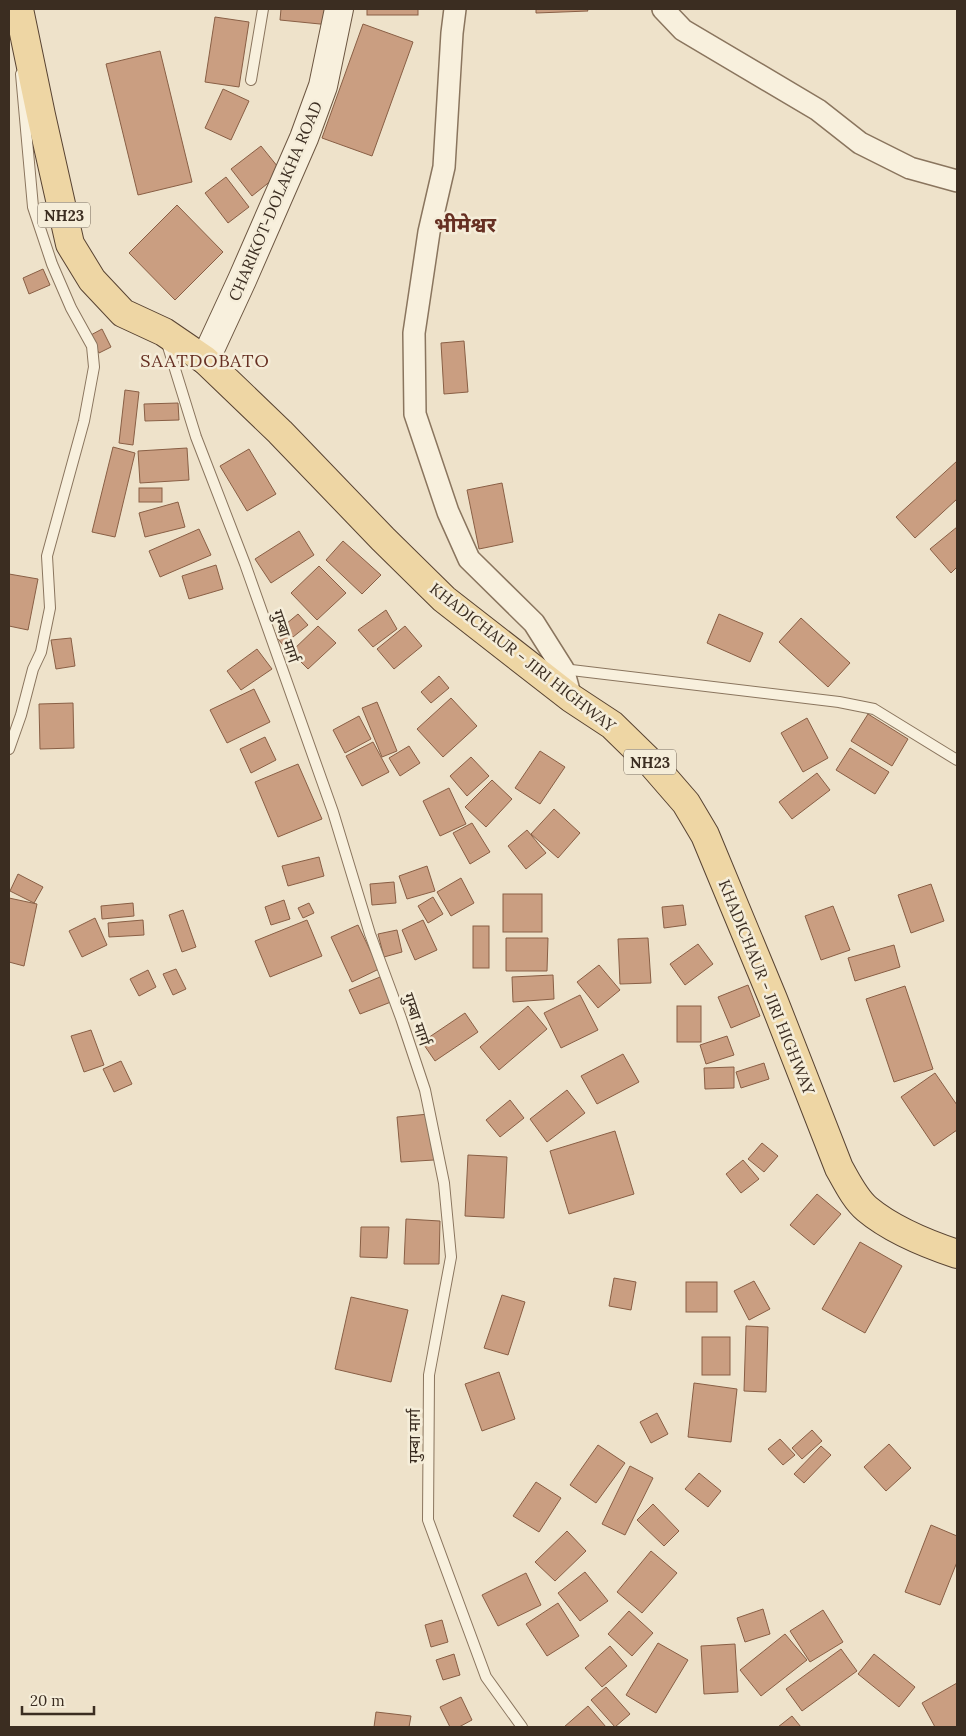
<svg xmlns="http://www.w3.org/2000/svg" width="966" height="1736" font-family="Lora,'Noto Sans Devanagari',serif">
  <rect width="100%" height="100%" fill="#eee2ca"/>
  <!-- building -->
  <g fill="#ca9e81" stroke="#895f45">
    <polygon points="281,9 332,9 330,25 280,20"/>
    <rect x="367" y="9" width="51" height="6"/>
    <polygon points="536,9 587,9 588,11 536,13"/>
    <polygon points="215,17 249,22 239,87 205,82"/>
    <polygon points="363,24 413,42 372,156 322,138"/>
    <polygon points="160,51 192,182 138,195 106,64"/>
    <polygon points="223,89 249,101 231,140 205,128"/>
    <polygon points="261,146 282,172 252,196 231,169"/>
    <polygon points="226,177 249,207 228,223 205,193"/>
    <polygon points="177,205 223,252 175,300 129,253"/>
    <polygon points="43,269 50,285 29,294 23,278"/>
    <polygon points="102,329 111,347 99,353 89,336"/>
    <polygon points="464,341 468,392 444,394 441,343"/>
    <polygon points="125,390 139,392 133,445 119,443"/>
    <polygon points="178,403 179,420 145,421 144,404"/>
    <polygon points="113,447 135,453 115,537 92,532"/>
    <polygon points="187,448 189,480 140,483 138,451"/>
    <polygon points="249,449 276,494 247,511 220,466"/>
    <polygon points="957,461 957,499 915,538 896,517"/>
    <polygon points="502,483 513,542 479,549 467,490"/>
    <rect x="139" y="488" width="23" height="14"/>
    <polygon points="178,502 185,527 145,537 139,513"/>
    <polygon points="957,527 957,567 951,573 930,549"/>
    <polygon points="199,529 211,555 160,577 149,551"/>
    <polygon points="299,531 314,555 271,583 255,559"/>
    <polygon points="343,541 381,575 362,594 326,560"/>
    <polygon points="216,565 223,589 189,599 182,576"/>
    <polygon points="319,566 346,593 317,620 291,593"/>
    <polygon points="9,574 38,579 28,630 9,626"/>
    <polygon points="386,610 397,629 373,647 358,630"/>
    <polygon points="298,614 308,625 283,645 274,634"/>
    <polygon points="719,614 763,633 750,662 707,643"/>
    <polygon points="801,618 850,663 828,687 779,642"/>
    <polygon points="318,626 336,643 308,669 291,652"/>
    <polygon points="405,626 422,646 394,669 377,649"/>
    <polygon points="71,638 75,666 56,669 51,640"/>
    <polygon points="257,649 272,669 241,690 227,671"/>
    <polygon points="439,676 449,688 431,703 421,692"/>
    <polygon points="254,689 270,722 227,743 210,710"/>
    <polygon points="451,698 477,726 443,757 417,729"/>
    <polygon points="377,702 397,751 382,757 362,708"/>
    <polygon points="73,703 74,748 40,749 39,704"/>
    <polygon points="868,714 908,739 892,766 851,741"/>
    <polygon points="359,716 371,739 345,753 333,730"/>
    <polygon points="807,718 828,758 803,772 781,733"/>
    <polygon points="265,737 276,760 251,773 240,749"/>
    <polygon points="373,742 389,772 362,786 346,756"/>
    <polygon points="409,746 420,763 400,776 389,758"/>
    <polygon points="850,748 889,772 875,794 836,770"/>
    <polygon points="540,751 565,767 540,804 515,788"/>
    <polygon points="471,757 489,776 467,796 450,776"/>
    <polygon points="298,764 322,819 278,837 255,782"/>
    <polygon points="817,773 830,790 792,819 779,802"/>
    <polygon points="492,780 512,799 486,827 465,807"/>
    <polygon points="449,788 466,824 440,836 423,801"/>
    <polygon points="554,809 580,833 558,858 531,834"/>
    <polygon points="472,823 490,852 470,864 453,833"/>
    <polygon points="527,830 546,853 526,869 508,846"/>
    <polygon points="319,857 324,876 288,886 282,866"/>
    <polygon points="427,866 435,891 407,899 399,876"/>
    <polygon points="18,874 43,887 34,903 10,891"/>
    <polygon points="461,878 474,903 451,916 437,892"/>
    <polygon points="394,882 396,903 372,905 370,884"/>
    <polygon points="931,884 944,921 911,933 898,895"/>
    <rect x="503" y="894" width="39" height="38"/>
    <polygon points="433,897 443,914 428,923 418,906"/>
    <polygon points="9,898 37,904 24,966 9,962"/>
    <polygon points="284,900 290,919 271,925 265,907"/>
    <polygon points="133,903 134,916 102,919 101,906"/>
    <polygon points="309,903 314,913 303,918 298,908"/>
    <polygon points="683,905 686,925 664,928 662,907"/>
    <polygon points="833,906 850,950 821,960 805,916"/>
    <polygon points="183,910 196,947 182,952 169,915"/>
    <polygon points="95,918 107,945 82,957 69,931"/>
    <polygon points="143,920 144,935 109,937 108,923"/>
    <polygon points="307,920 322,956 270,977 255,941"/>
    <polygon points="423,920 437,950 415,960 402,930"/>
    <polygon points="358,925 379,969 352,982 331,937"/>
    <rect x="473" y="926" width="16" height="42"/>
    <polygon points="397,930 402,952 384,957 378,934"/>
    <polygon points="506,938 548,938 547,971 506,971"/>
    <polygon points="648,938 651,983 620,984 618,939"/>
    <polygon points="698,944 713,964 685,985 670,964"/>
    <polygon points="894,945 900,967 855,981 848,958"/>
    <polygon points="599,965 620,990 598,1008 577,982"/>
    <polygon points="176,969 186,989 173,995 163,974"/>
    <polygon points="148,970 156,987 139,996 130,979"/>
    <polygon points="553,975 554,999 513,1002 512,977"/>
    <polygon points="380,977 391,1002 360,1014 349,990"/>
    <polygon points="748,985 760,1016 731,1028 718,997"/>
    <polygon points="905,986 933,1069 894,1082 866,999"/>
    <polygon points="580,995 598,1030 561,1048 544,1013"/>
    <polygon points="528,1006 547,1029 499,1070 480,1047"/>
    <rect x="677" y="1006" width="24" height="36"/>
    <polygon points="465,1013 478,1032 435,1061 422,1042"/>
    <polygon points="91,1030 104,1065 84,1072 71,1036"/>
    <polygon points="727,1036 734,1055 706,1064 700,1045"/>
    <polygon points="623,1054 639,1082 597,1104 581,1076"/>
    <polygon points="121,1061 132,1084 114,1092 103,1069"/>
    <polygon points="764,1063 769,1079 741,1088 736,1072"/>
    <polygon points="734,1067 734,1088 705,1089 704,1068"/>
    <polygon points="935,1073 957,1105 957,1130 934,1146 901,1097"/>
    <polygon points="567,1090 585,1113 547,1142 530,1119"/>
    <polygon points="510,1100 524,1118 500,1137 486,1120"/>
    <polygon points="429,1114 434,1160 401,1162 397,1117"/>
    <polygon points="615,1131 634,1194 569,1214 550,1151"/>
    <polygon points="762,1143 778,1156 764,1172 748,1159"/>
    <polygon points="468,1155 507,1157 504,1218 465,1216"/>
    <polygon points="743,1160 759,1179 741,1193 726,1174"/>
    <polygon points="817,1194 841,1214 814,1245 790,1225"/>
    <polygon points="406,1219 440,1221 439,1264 404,1264"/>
    <polygon points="361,1227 389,1227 387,1258 360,1257"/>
    <polygon points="860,1242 902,1266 865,1333 822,1309"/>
    <polygon points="614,1278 636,1282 631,1310 609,1306"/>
    <polygon points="754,1281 770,1309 749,1320 734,1291"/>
    <rect x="686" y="1282" width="31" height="30"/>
    <polygon points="502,1295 525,1302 508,1355 484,1348"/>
    <polygon points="351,1297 408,1310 391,1382 335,1369"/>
    <polygon points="746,1326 768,1327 766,1392 744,1391"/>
    <rect x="702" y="1337" width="28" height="38"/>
    <polygon points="499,1372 515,1419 482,1431 465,1384"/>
    <polygon points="694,1383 737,1389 731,1442 688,1437"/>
    <polygon points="657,1413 668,1434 651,1443 640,1422"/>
    <polygon points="812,1430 822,1441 802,1459 792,1448"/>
    <polygon points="780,1439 795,1455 783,1465 768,1449"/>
    <polygon points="889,1444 911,1468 886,1491 864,1467"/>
    <polygon points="598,1445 625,1463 596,1503 570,1485"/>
    <polygon points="821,1446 831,1455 804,1483 794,1474"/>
    <polygon points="630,1466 653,1478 625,1535 602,1524"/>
    <polygon points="699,1473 721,1491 708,1507 685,1489"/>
    <polygon points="536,1482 561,1498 539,1532 513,1516"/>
    <polygon points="653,1504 679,1531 664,1546 637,1520"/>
    <polygon points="931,1525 957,1536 957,1562 940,1605 905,1592"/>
    <polygon points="567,1531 586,1551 555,1581 535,1562"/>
    <polygon points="651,1551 677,1573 642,1613 617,1592"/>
    <polygon points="585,1572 608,1601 580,1621 558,1593"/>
    <polygon points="526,1573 541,1605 498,1626 482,1595"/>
    <polygon points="558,1603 579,1636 547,1656 526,1624"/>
    <polygon points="763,1609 770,1634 745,1642 737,1618"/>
    <polygon points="823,1610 843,1642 810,1662 790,1631"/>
    <polygon points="629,1611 653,1633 632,1656 608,1634"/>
    <polygon points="442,1620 448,1642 431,1647 425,1625"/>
    <polygon points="785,1634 807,1660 761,1696 740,1670"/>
    <polygon points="658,1643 688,1660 656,1713 626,1695"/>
    <polygon points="735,1644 738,1692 704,1694 701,1646"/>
    <polygon points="610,1646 627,1666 602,1687 585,1668"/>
    <polygon points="841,1649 857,1671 802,1711 786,1689"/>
    <polygon points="454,1654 460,1675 443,1680 436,1660"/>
    <polygon points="874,1654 915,1687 899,1707 858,1674"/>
    <polygon points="957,1683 957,1727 935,1727 922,1703"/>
    <polygon points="606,1687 630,1714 615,1727 591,1700"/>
    <polygon points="461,1697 472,1720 459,1727 450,1727 440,1707"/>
    <polygon points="588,1706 606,1727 564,1727"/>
    <polygon points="376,1712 411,1716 409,1727 374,1727"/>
    <polygon points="792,1716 801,1727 778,1727"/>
  </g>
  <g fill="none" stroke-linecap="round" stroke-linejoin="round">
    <defs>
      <g id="service">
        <polyline points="251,80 263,9"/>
        <polyline points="166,340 196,437 245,564 333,812 370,934 401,1018 425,1090 444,1183 451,1257 429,1375 428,1520 486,1677 522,1727"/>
        <polyline points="563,669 839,702 874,709 957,760"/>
        <polyline points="9,749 21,715 33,669 41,652 50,608 47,556 84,421 94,367 92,346 71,308 52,264 33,207 21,74"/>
      </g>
      <g id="minor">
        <polyline points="455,9 452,33 444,167 429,232 414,333 415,414 448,512 469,559 534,623 563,669 571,698"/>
        <polyline points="663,9 683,30 818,110 860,143 910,168 957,181"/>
      </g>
      <polyline id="secondary" points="205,360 242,280 304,138 323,86 339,9"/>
      <path id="primary" d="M19 9 41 115 70 244 92 280 123 313 164 332 205 360 280 432 383 539 444 599 571 698 612 725 653 765 686 803 705 835 773 999 839 1168C847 1182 855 1199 867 1209 892 1230 927 1244 957 1254"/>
    </defs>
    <!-- service casing -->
    <use href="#service" stroke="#8a755e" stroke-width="12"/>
    <!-- minor casing -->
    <use href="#minor" stroke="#8a755e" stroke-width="24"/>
    <!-- secondary casing -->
    <use href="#secondary" stroke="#6c5641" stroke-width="30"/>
    <!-- primary casing -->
    <use href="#primary" stroke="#584332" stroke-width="30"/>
    <!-- service -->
    <use href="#service" stroke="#f8f0dd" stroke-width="10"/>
    <!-- minor -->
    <use href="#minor" stroke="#f8f0dd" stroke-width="21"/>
    <!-- secondary -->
    <use href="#secondary" stroke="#f8f0dd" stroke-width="28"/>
    <!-- primary -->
    <use href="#primary" stroke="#eed6a4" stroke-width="28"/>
  </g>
  <g text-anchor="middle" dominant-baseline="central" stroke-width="5" stroke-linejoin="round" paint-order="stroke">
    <!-- shield labels -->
    <g fill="#f5edd9" stroke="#736758" stroke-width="1">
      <rect x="38" y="202.5" width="52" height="25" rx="4"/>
      <rect x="624" y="749.5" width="52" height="25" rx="4"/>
    </g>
    <g font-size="15" font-weight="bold" fill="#3b2d21">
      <text x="64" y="215">NH23</text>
      <text x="650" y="762">NH23</text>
    </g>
    <!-- street labels -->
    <g font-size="16" fill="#3b2d21" stroke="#f5edd9">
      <text transform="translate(275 201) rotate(-67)">CHARIKOT-DOLAKHA ROAD</text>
      <text transform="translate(286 636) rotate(71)">गुम्बा मार्ग</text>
      <text transform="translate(523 657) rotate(38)">KHADICHAUR - JIRI HIGHWAY</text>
      <text transform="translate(767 987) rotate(68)">KHADICHAUR - JIRI HIGHWAY</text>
      <text transform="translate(417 1019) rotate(71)">गुम्बा मार्ग</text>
      <text transform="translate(414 1436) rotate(-90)">गुम्बा मार्ग</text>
    </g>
    <!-- neighbourhood labels -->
    <g font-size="18" letter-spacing="1" fill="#662f22" stroke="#f5edd9">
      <text x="205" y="360">SAATDOBATO</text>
    </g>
    <!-- district labels -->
    <g font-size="21" font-weight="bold" fill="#662f22" stroke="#f5edd9">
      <text x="465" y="224">भीमेश्वर</text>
    </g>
  </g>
  <!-- border -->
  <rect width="966" height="1736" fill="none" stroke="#3b2d21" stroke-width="20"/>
  <!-- scale -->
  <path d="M22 1706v8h72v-8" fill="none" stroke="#3b2d21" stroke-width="2.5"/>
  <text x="30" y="1706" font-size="15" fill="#3b2d21" stroke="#f5edd9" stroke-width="4" paint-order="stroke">20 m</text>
</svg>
